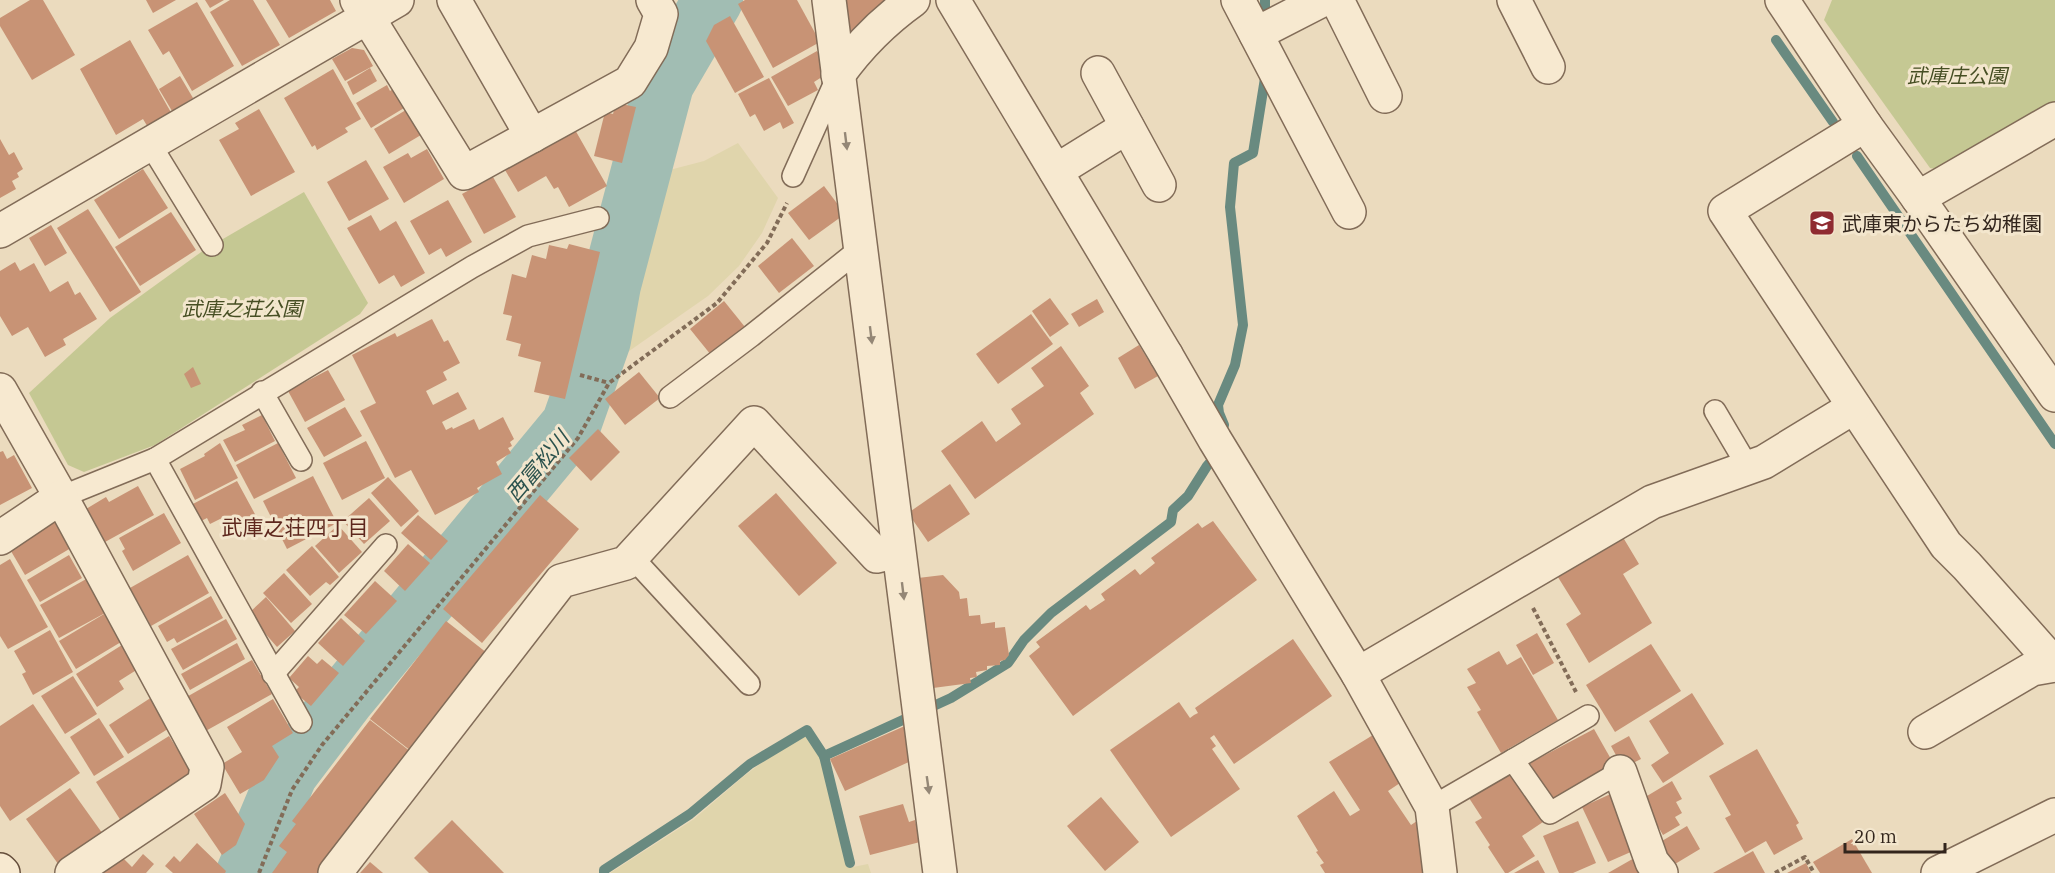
<svg xmlns="http://www.w3.org/2000/svg" width="2055" height="873" font-family="'IBM Plex Serif','Noto Sans JP',serif">
  <rect width="100%" height="100%" fill="#ebdbbe"/>
  <!-- farmland -->
  <g fill="#e0d5ac">
    <polygon points="738,143 778,198 762,233 739,266 708,296 612,363 658,173 704,161"/>
    <polygon points="806,734 823,760 848,868 868,864 871,873 610,873 694,819 744,776 772,755"/>
  </g>
  <!-- green -->
  <g fill="#c5c893">
    <polygon points="1832,0 2055,0 2055,105 1941,170 1930,168 1824,20"/>
    <polygon points="304,192 368,303 360,314 155,445 84,472 68,465 29,393 110,318 204,250"/>
  </g>
  <g fill="none" stroke-linecap="round" stroke-linejoin="round">
    <!-- stream -->
    <g stroke="#698a80" stroke-width="10">
      <polyline points="1265,24 1265,0"/>
      <polyline points="1776,40 1833,122"/>
      <polyline points="1857,156 2055,444"/>
      <polyline points="1224,425 1219,413 1218,405 1235,365 1243,325 1230,207 1234,163 1253,153 1266,72"/>
      <polyline points="824,756 850,863"/>
      <polyline points="604,873 604,870 690,814 750,764 807,730 824,756 951,698 1008,663 1024,640 1051,613 1171,522 1173,510 1188,496 1207,466 1219,452"/>
    </g>
    <!-- river -->
    <polyline stroke="#a1bdb3" stroke-width="60" points="246,873 288,773 345,698 571,425 601,340 611,285 664,84 713,0"/>
  </g>
  <!-- building -->
  <g fill="#c89375">
    <polygon points="30,0 43,0 75,55 32,80 0,26 0,18"/>
    <polygon points="146,0 176,0 153,13"/>
    <polygon points="205,0 224,0 210,8"/>
    <polygon points="230,0 253,0 280,45 242,66 210,12"/>
    <polygon points="266,0 330,0 336,11 289,38"/>
    <polygon points="745,0 797,0 820,42 773,68 738,4"/>
    <polygon points="842,0 894,0 853,43 844,30"/>
    <polygon points="197,2 234,66 192,91 169,51 163,55 148,30"/>
    <polygon points="730,16 764,77 735,93 706,41 714,25"/>
    <polygon points="130,40 173,116 149,129 143,119 116,135 80,69"/>
    <polygon points="352,48 364,50 373,66 345,81 332,59"/>
    <polygon points="817,51 825,64 820,67 825,75 814,82 818,90 788,106 771,77"/>
    <polygon points="370,68 377,81 353,95 347,82"/>
    <polygon points="333,69 361,119 345,128 348,132 317,150 315,145 312,147 284,98"/>
    <polygon points="180,76 193,98 172,111 159,89"/>
    <polygon points="769,78 794,123 783,129 780,122 764,131 755,114 750,117 738,94"/>
    <polygon points="387,85 390,91 398,86 409,105 371,128 356,103"/>
    <polygon points="616,103 636,107 622,163 594,156 605,112 613,114"/>
    <polygon points="411,107 426,132 389,154 374,129"/>
    <polygon points="259,109 295,172 251,196 219,140 239,129 235,123"/>
    <polygon points="574,128 607,186 569,207 558,187 554,189 546,176 518,192 505,170 525,159 524,156"/>
    <polygon points="0,139 9,155 14,152 23,169 17,173 19,177 12,181 16,189 0,198"/>
    <polygon points="427,149 444,179 404,203 383,167 408,153 411,158"/>
    <polygon points="366,160 389,199 349,221 327,182"/>
    <polygon points="143,169 168,208 119,239 94,200"/>
    <polygon points="493,177 516,217 484,234 462,194"/>
    <polygon points="824,186 845,214 809,240 788,213"/>
    <polygon points="448,200 472,242 446,257 441,248 429,255 410,221"/>
    <polygon points="88,209 141,292 110,312 57,228"/>
    <polygon points="171,212 196,250 140,286 115,247"/>
    <polygon points="371,215 380,231 396,221 425,273 401,287 394,275 379,284 347,228"/>
    <polygon points="51,225 67,253 45,266 29,238"/>
    <polygon points="792,238 814,266 779,293 758,266"/>
    <polygon points="569,244 600,252 565,399 534,392 541,362 518,356 521,344 506,340 512,316 503,314 512,274 526,278 532,255 546,259 549,245 567,249"/>
    <polygon points="15,262 20,271 34,263 50,292 68,281 75,295 80,292 97,319 63,339 66,345 45,357 28,327 12,336 0,316 0,271"/>
    <polygon points="1050,298 1069,324 1050,337 1032,311"/>
    <polygon points="1097,299 1104,312 1079,327 1071,314"/>
    <polygon points="724,301 745,327 711,355 690,329"/>
    <polygon points="1031,314 1053,344 998,384 976,354"/>
    <polygon points="432,319 444,342 448,340 460,363 443,372 447,380 426,391 433,405 458,392 467,409 442,422 446,430 452,427 453,429 474,419 479,430 503,417 514,439 510,442 512,446 508,448 511,453 496,462 502,474 477,488 479,492 435,515 411,470 395,478 360,411 376,403 352,355 395,333 397,337"/>
    <polygon points="1139,345 1158,376 1135,389 1118,358"/>
    <polygon points="1061,346 1089,386 1080,393 1094,414 975,499 941,451 982,421 996,442 1021,424 1011,409 1044,386 1031,368"/>
    <polygon points="193,367 201,384 191,388 184,374"/>
    <polygon points="328,370 345,400 305,422 288,391"/>
    <polygon points="639,372 660,398 625,425 605,399"/>
    <polygon points="345,407 362,436 324,457 307,428"/>
    <polygon points="262,415 275,441 235,462 223,440 245,430 242,425"/>
    <polygon points="598,429 620,452 591,481 569,458"/>
    <polygon points="366,441 385,478 342,500 323,463"/>
    <polygon points="220,443 238,478 195,500 180,469 205,456 204,454"/>
    <polygon points="278,443 296,478 254,499 236,465"/>
    <polygon points="3,451 7,459 14,455 32,488 0,505 0,452"/>
    <polygon points="313,476 337,523 287,549 263,501"/>
    <polygon points="388,477 419,511 401,527 371,493"/>
    <polygon points="237,481 256,516 229,530 222,518 210,524 207,518 197,523 189,506"/>
    <polygon points="950,484 970,514 928,542 908,513"/>
    <polygon points="138,486 154,515 105,542 86,509 106,497 109,502"/>
    <polygon points="776,493 837,563 799,596 738,526"/>
    <polygon points="540,495 579,529 482,643 443,609"/>
    <polygon points="369,498 390,521 364,544 343,521"/>
    <polygon points="164,513 181,543 133,571 122,551 125,549 119,538"/>
    <polygon points="418,515 448,541 431,560 401,533"/>
    <polygon points="55,520 71,548 25,575 8,546"/>
    <polygon points="1213,521 1257,580 1073,716 1029,656 1040,647 1036,642 1086,605 1090,610 1105,600 1101,594 1135,569 1140,575 1155,563 1151,558 1198,523 1202,528"/>
    <polygon points="338,525 362,552 339,573 315,546"/>
    <polygon points="1621,534 1639,564 1623,574 1652,623 1589,663 1566,624 1581,614 1556,574"/>
    <polygon points="408,544 430,563 405,591 384,571"/>
    <polygon points="312,546 339,577 330,585 326,582 310,596 286,570"/>
    <polygon points="69,555 82,578 40,602 27,580"/>
    <polygon points="188,555 209,593 151,626 130,588"/>
    <polygon points="10,559 48,627 8,649 0,636 0,565"/>
    <polygon points="284,573 312,604 291,623 263,593"/>
    <polygon points="943,575 959,592 960,599 967,598 969,616 980,615 981,624 995,622 995,628 1005,627 1009,655 1005,660 1000,661 1000,665 987,666 987,670 976,672 977,677 970,678 971,683 933,688 918,578"/>
    <polygon points="88,578 107,612 59,638 40,605"/>
    <polygon points="375,581 397,601 366,634 344,615"/>
    <polygon points="211,596 223,618 177,643 174,638 167,642 158,626"/>
    <polygon points="266,597 295,631 277,647 248,614"/>
    <polygon points="104,614 121,642 76,669 59,641"/>
    <polygon points="341,618 365,641 343,666 318,643"/>
    <polygon points="226,619 237,639 183,670 171,649"/>
    <polygon points="446,621 487,653 411,751 370,719"/>
    <polygon points="50,630 73,672 33,695 22,674 26,672 14,651"/>
    <polygon points="1537,633 1554,663 1533,675 1516,645"/>
    <polygon points="1293,639 1332,696 1234,764 1214,735 1210,738 1216,746 1212,749 1240,789 1171,837 1110,750 1179,702 1190,718 1194,715 1198,713 1195,708"/>
    <polygon points="237,643 245,659 190,690 181,674"/>
    <polygon points="1651,644 1681,691 1615,732 1586,685"/>
    <polygon points="122,645 138,669 119,681 124,689 97,707 76,674"/>
    <polygon points="1499,651 1507,665 1521,657 1558,720 1501,753 1477,712 1481,710 1467,687 1476,683 1467,669"/>
    <polygon points="308,656 317,664 322,659 339,673 311,706 294,692 299,687 289,678"/>
    <polygon points="252,660 272,694 202,733 183,699"/>
    <polygon points="73,676 97,714 65,734 41,696"/>
    <polygon points="1692,693 1724,744 1663,783 1651,765 1669,753 1649,721"/>
    <polygon points="152,697 171,727 128,754 109,725"/>
    <polygon points="273,699 293,733 272,746 279,757 264,780 240,794 222,764 242,752 227,727"/>
    <polygon points="33,704 80,773 10,821 0,806 0,726"/>
    <polygon points="99,718 124,757 94,776 70,737"/>
    <polygon points="370,720 411,752 317,873 272,873 287,852 279,846 296,824 292,821"/>
    <polygon points="907,725 911,761 845,791 830,759"/>
    <polygon points="1594,729 1616,768 1551,802 1530,763"/>
    <polygon points="1373,735 1403,781 1388,791 1411,825 1423,817 1432,873 1325,873 1320,865 1324,863 1316,852 1318,851 1297,816 1334,791 1350,816 1360,810 1329,762"/>
    <polygon points="169,736 193,774 123,824 96,782"/>
    <polygon points="1629,736 1641,759 1623,768 1611,746"/>
    <polygon points="1757,749 1799,823 1796,825 1803,839 1774,855 1766,841 1745,853 1725,818 1731,815 1709,776"/>
    <polygon points="1510,772 1543,822 1522,836 1535,856 1508,873 1505,873 1488,847 1490,845 1475,822 1482,818 1469,798"/>
    <polygon points="1672,781 1682,799 1676,802 1682,813 1675,817 1680,825 1663,835 1642,799"/>
    <polygon points="70,788 105,837 61,868 26,819"/>
    <polygon points="1615,792 1633,851 1608,862 1582,807"/>
    <polygon points="225,793 245,824 236,845 222,855 194,814"/>
    <polygon points="1101,797 1139,842 1105,871 1067,826"/>
    <polygon points="903,804 909,822 915,820 920,842 870,855 859,816"/>
    <polygon points="452,820 504,873 429,873 414,858"/>
    <polygon points="1578,821 1596,863 1573,873 1559,873 1543,836"/>
    <polygon points="1687,826 1700,849 1670,867 1657,844"/>
    <polygon points="1852,839 1872,873 1820,873 1813,862"/>
    <polygon points="197,843 226,871 225,873 173,873 165,866 174,856 180,862"/>
    <polygon points="1753,851 1765,873 1713,873"/>
    <polygon points="143,854 154,864 146,873 98,873 122,857 132,867"/>
    <polygon points="1636,857 1645,873 1608,873"/>
    <polygon points="1538,860 1545,873 1514,873"/>
    <polygon points="370,862 383,873 360,873"/>
    <polygon points="1806,863 1811,873 1787,873"/>
  </g>
  <g fill="none" stroke-linecap="round" stroke-linejoin="round">
    <defs>
      <g id="service">
        <polyline points="150,144 212,245"/>
        <polyline points="793,176 837,78"/>
        <polyline points="262,392 301,460"/>
        <polyline points="670,397 751,336 860,249"/>
        <polyline points="1715,411 1748,467"/>
        <polyline points="155,459 301,722"/>
        <polyline points="61,497 155,459 472,267 528,236 598,218"/>
        <polyline points="632,557 749,684"/>
        <polyline points="273,674 386,545"/>
        <polyline points="1513,760 1588,716"/>
        <polyline points="1432,807 1513,760 1550,813 1620,772"/>
      </g>
      <g id="minor">
        <polyline points="357,0 464,173 630,82 651,48 661,14 653,0"/>
        <polyline points="454,0 532,136"/>
        <polyline points="829,0 940,873"/>
        <polyline points="1238,0 1349,212"/>
        <polyline points="1337,0 1385,96"/>
        <polyline points="1514,0 1548,67"/>
        <polyline points="1782,0 1865,125 1918,198 2055,395"/>
        <polyline points="1256,34 1322,0"/>
        <polyline points="1098,73 1159,185"/>
        <path d="M838 75C858 47 885 20 913 0"/>
        <polyline points="1865,125 1725,211 1946,545 1967,566 2055,665"/>
        <polyline points="1056,171 1127,127"/>
        <polyline points="1918,198 2055,119"/>
        <polyline points="0,231 397,0"/>
        <polyline points="1166,355 1215,440 1358,674 1432,807 1440,873"/>
        <polyline points="0,390 61,497 207,767 204,784 72,873"/>
        <polyline points="0,538 61,497"/>
        <polyline points="1358,674 1652,502 1764,462 1854,407"/>
        <polyline points="1925,732 2032,669 2055,665"/>
        <polyline points="1620,772 1652,862 1661,873"/>
        <polyline points="335,873 561,581 626,563 754,423 877,556 898,551"/>
        <polyline points="1938,873 2055,815"/>
      </g>
      <polyline id="tertiary" points="953,0 1166,355"/>
      <polyline id="secondary" points="0,870 3,873"/>
    </defs>
    <!-- service casing -->
    <use href="#service" stroke="#826c58" stroke-width="24"/>
    <!-- minor casing -->
    <use href="#minor" stroke="#826c58" stroke-width="36"/>
    <!-- tertiary casing -->
    <use href="#tertiary" stroke="#826c58" stroke-width="36"/>
    <!-- secondary casing -->
    <use href="#secondary" stroke="#644d3b" stroke-width="36"/>
    <!-- path -->
    <g stroke="#826c58" stroke-width="4" stroke-dasharray="4.5 3" stroke-linecap="butt">
      <polyline points="580,375 609,383"/>
      <polyline points="1533,608 1576,692"/>
      <polyline points="259,873 292,790 322,745 578,438 609,383 717,303 767,243 787,203"/>
      <polyline points="1775,873 1805,857 1814,873"/>
    </g>
    <!-- service -->
    <use href="#service" stroke="#f7e9d0" stroke-width="21"/>
    <!-- minor -->
    <use href="#minor" stroke="#f7e9d0" stroke-width="33"/>
    <!-- tertiary -->
    <use href="#tertiary" stroke="#f7e9d0" stroke-width="33"/>
    <!-- secondary -->
    <use href="#secondary" stroke="#f7e9d0" stroke-width="33"/>
  </g>
  <!-- one-way arrows -->
  <defs><path id="oneway-solid" d="M-6-.8H1V-3.2L6.5 0L1 3.2V.8H-6Z" transform="scale(1.5)"/></defs>
  <g fill="#948776">
    <use href="#oneway-solid" transform="translate(846 141) rotate(83)"/>
    <use href="#oneway-solid" transform="translate(871 335) rotate(83)"/>
    <use href="#oneway-solid" transform="translate(903 591) rotate(83)"/>
    <use href="#oneway-solid" transform="translate(928 785) rotate(82)"/>
  </g>
  <!-- icons -->
  <defs>
    <symbol id="school-square" viewBox="-11 -11 22 22"><rect x="-9" y="-9" width="18" height="18" rx="4" fill="#8f2b31" stroke="#f3e6cd"/><path d="M0-5L7-2L0 1L-7-2ZM-4 1L0 2.5L4 1V4Q0 6-4 4Z" fill="#fff"/></symbol>
  </defs>
  <g fill-rule="evenodd">
    <use href="#school-square" x="1807" y="208" width="30" height="30"/>
  </g>
  <g text-anchor="middle" dominant-baseline="central" stroke-width="6" stroke-linejoin="round" paint-order="stroke">
    <!-- park labels -->
    <g font-size="20" font-style="italic" fill="#464e23" stroke="#f3e6cd">
      <text x="1957" y="75">武庫庄公園</text>
      <text x="242" y="308">武庫之荘公園</text>
    </g>
    <!-- poi labels -->
    <g font-size="20" fill="#32251c" stroke="#f3e6cd" text-anchor="start">
      <text x="1842" y="223">武庫東からたち幼稚園</text>
    </g>
    <!-- water labels -->
    <g font-size="21" font-style="italic" fill="#2b524d" stroke="#f3e6cd">
      <text transform="translate(537 466) rotate(-50)">西富松川</text>
    </g>
    <!-- neighbourhood labels -->
    <g font-size="21" fill="#5d271d" stroke="#f3e6cd">
      <text x="295" y="527">武庫之荘四丁目</text>
    </g>
  </g>
  <!-- scale -->
  <path d="M1845 843v9h100v-9" fill="none" stroke="#32251c" stroke-width="3"/>
  <text x="1854" y="843" font-size="18" fill="#32251c" stroke="#f3e6cd" stroke-width="4.5" paint-order="stroke">20 m</text>
</svg>
